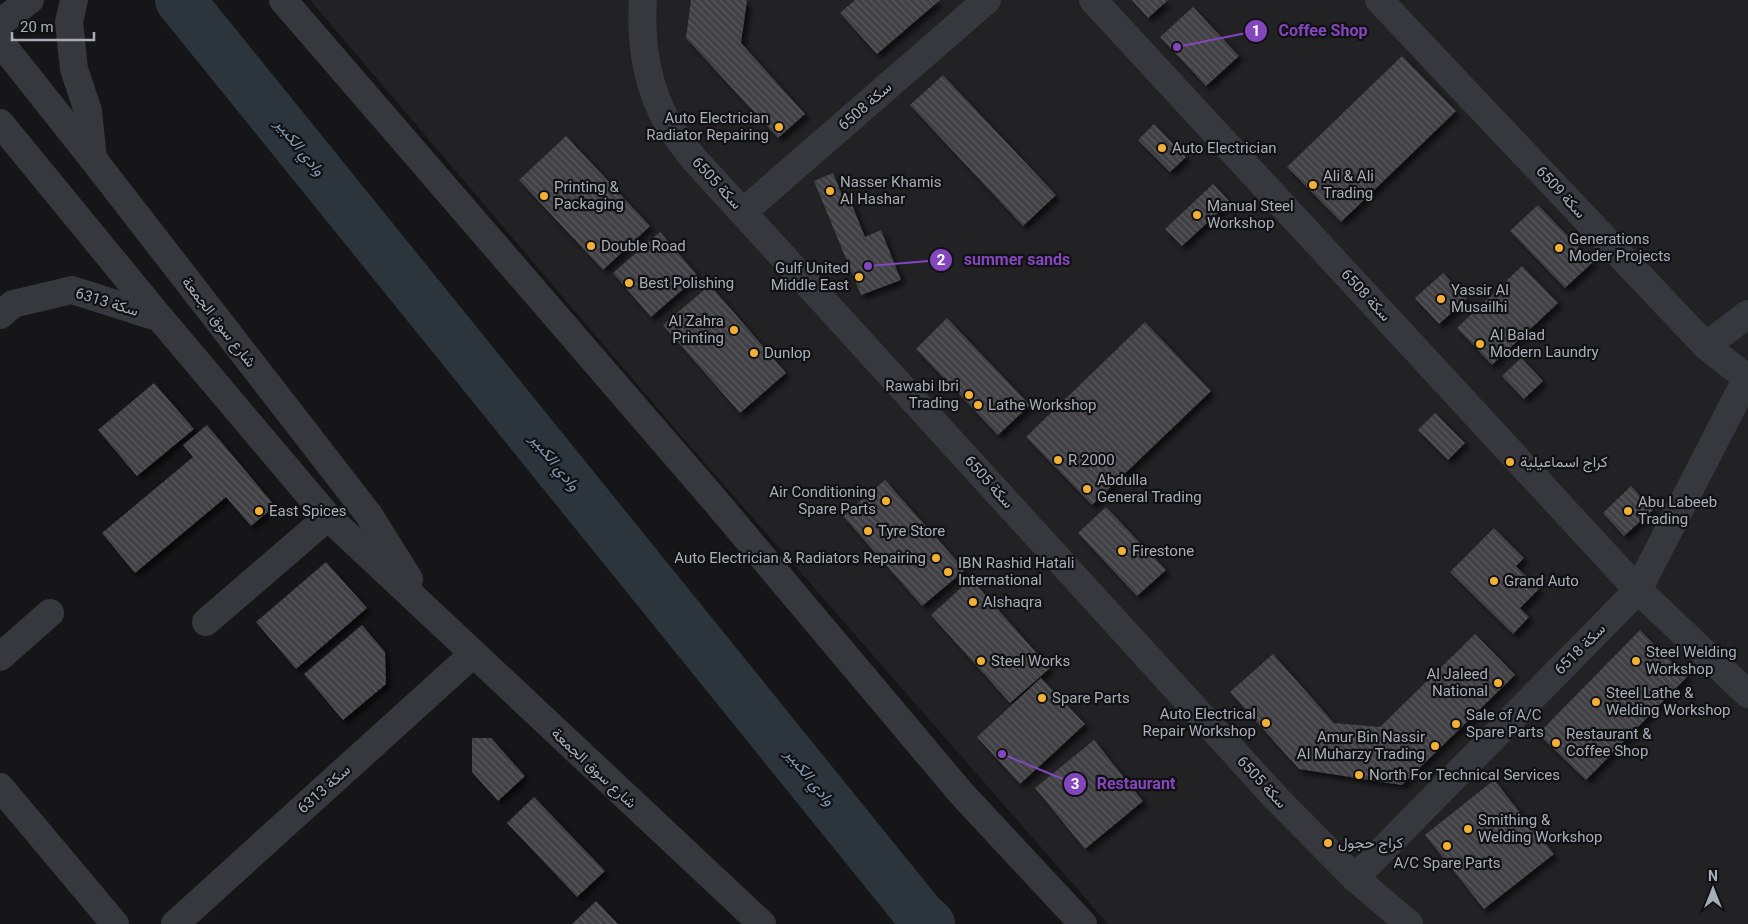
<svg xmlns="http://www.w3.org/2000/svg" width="1748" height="924" font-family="Roboto,Vazirmatn,sans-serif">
  <defs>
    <pattern id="building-back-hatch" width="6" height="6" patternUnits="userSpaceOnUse" patternTransform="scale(1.25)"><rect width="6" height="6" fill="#404145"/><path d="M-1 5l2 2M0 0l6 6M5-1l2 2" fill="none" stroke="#595a5e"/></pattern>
    <filter id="shadow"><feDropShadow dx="4.5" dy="4.5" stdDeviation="2.5" flood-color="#0009"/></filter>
  </defs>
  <rect width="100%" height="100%" fill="#161618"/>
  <!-- built -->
  <polygon fill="#222225" points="310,0 1748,0 1748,924 1108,924 683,438"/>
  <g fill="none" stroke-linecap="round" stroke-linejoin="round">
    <!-- river -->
    <polyline stroke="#2c353c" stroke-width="50" points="180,0 920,915 930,924"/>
  </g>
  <!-- building -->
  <g fill="url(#building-back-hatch)" filter="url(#shadow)">
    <polygon points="691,0 747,0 741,43 805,114 778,138 686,38"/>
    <polygon points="855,0 940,0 877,54 840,13"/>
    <polygon points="1132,0 1168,0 1148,18"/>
    <polygon points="1193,7 1239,56 1206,86 1160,37"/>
    <polygon points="1402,56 1456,111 1341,222 1287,167"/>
    <polygon points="943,75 1056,195 1023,226 910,105"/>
    <polygon points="1154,124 1186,157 1170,172 1138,140"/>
    <polygon points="566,136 650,226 603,270 519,180"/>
    <polygon points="833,173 845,202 850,200 865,237 881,230 901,280 861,295 814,181"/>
    <polygon points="1213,184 1230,202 1182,246 1165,229"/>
    <polygon points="1538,205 1593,262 1565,288 1510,231"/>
    <polygon points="660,232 698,276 651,317 613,273"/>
    <polygon points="1522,266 1558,303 1492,365 1457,328"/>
    <polygon points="1443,273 1467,299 1439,324 1415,298"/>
    <polygon points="710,285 786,373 740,413 663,325"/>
    <polygon points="947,318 1030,405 998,435 916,349"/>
    <polygon points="1145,322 1211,391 1092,505 1026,437"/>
    <polygon points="1521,358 1543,381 1524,399 1502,376"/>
    <polygon points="154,383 194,429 137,476 98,430"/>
    <polygon points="1435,413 1465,443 1448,460 1418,430"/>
    <polygon points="207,425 275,506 251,526 226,497 135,573 102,533 193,457 183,445"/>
    <polygon points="885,480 965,570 922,606 843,516"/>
    <polygon points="1631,486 1653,510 1624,536 1603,513"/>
    <polygon points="1106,507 1166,570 1137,596 1078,533"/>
    <polygon points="1494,528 1524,558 1516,566 1539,589 1520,608 1529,617 1513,634 1450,572"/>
    <polygon points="326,562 367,608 296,669 256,622"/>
    <polygon points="971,579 1050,668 1010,703 931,615"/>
    <polygon points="362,625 385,652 386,684 343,720 304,674"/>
    <polygon points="1640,630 1687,677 1586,780 1538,734"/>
    <polygon points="1475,634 1515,675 1402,785 1299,769 1230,692 1273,654 1334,723 1380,727"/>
    <polygon points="1041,678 1085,724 1020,784 977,737"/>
    <polygon points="472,738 491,738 525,776 498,801 472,772"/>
    <polygon points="1094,740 1143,801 1085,849 1035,788"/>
    <polygon points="1494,780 1554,854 1484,909 1425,835"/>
    <polygon points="534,797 605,871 577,897 507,823"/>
    <polygon points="596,901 618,924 572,924"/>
  </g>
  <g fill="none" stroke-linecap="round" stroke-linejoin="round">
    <!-- minor -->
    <g stroke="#37383d" stroke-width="28">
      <polyline points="74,0 69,22 74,69 88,111 93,159"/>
      <polyline points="283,0 712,497 961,793 1083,924"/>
      <path d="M643 0C640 43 647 91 671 128 678 139 686 149 694 159L1276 798 1355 878 1409 924"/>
      <polyline points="1093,0 1638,590 1748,694"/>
      <polyline points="1379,0 1706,346 1748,379"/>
      <polyline points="0,23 30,0"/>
      <polyline points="0,42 93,159 369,515 409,579"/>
      <polyline points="0,123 160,318 328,517 762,924"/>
      <polyline points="743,212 987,0"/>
      <polyline points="0,315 13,304 72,290 160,318"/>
      <polyline points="1706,346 1748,314"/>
      <polyline points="206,622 328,517"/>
      <polyline points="0,657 50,613"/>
      <polyline points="0,787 115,924"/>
      <polyline points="1355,878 1638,590 1747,378"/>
      <polyline points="175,924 473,654"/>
    </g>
  </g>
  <!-- markers -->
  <g fill="#f2b134" stroke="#111113" stroke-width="2">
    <circle cx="779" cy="127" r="5"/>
    <circle cx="1162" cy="148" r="5"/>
    <circle cx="1313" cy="185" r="5"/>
    <circle cx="830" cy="191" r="5"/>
    <circle cx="544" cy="196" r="5"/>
    <circle cx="1197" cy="215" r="5"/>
    <circle cx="591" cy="246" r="5"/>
    <circle cx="1559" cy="248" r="5"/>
    <circle cx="859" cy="277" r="5"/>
    <circle cx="629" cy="283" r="5"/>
    <circle cx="1441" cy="299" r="5"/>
    <circle cx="734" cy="330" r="5"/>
    <circle cx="1480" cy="344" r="5"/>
    <circle cx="754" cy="353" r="5"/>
    <circle cx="969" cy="395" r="5"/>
    <circle cx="978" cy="405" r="5"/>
    <circle cx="1058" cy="460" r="5"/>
    <circle cx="1510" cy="462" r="5"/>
    <circle cx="1087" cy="489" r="5"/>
    <circle cx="886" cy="501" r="5"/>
    <circle cx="259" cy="511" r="5"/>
    <circle cx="1628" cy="511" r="5"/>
    <circle cx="868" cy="531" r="5"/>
    <circle cx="1122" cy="551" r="5"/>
    <circle cx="936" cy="558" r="5"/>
    <circle cx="948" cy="572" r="5"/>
    <circle cx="1494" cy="581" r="5"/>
    <circle cx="973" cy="602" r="5"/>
    <circle cx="981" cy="661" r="5"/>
    <circle cx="1636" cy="661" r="5"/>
    <circle cx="1498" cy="683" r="5"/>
    <circle cx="1042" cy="698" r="5"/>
    <circle cx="1596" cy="702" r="5"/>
    <circle cx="1266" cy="723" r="5"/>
    <circle cx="1456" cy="724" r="5"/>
    <circle cx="1556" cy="743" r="5"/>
    <circle cx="1435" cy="746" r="5"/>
    <circle cx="1359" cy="775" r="5"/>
    <circle cx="1468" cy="829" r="5"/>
    <circle cx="1328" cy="843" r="5"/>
    <circle cx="1447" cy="846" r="5"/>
  </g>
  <g text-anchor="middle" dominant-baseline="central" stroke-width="4.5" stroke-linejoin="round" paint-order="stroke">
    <!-- street labels -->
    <g font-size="15" fill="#a8adb8" stroke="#111113">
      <text transform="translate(865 106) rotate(-41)">سكة 6508</text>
      <text transform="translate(717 183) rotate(47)">سكة 6505</text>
      <text transform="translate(1561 192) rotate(47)">سكة 6509</text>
      <text transform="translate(1366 295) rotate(47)">سكة 6508</text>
      <text transform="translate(107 302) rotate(17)">سكة 6313</text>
      <text transform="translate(219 322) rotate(52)">شارع سوق الجمعة</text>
      <text transform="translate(989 482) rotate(48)">سكة 6505</text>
      <text transform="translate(1580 649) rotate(-45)">سكة 6518</text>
      <text transform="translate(594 768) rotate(43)">شارع سوق الجمعة</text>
      <text transform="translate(1262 782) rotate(47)">سكة 6505</text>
      <text transform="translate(324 789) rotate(-42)">سكة 6313</text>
    </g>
    <!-- poi labels -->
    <g font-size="15" fill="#a8adb8" stroke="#111113" text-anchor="start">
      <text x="769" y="118" text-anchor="end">Auto Electrician<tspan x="769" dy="17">Radiator Repairing</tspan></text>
      <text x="1172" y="148">Auto Electrician</text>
      <text x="1323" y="176">Ali &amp; Ali<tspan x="1323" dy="17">Trading</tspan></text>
      <text x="840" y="182">Nasser Khamis<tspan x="840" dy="17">Al Hashar</tspan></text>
      <text x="554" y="187">Printing &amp;<tspan x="554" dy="17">Packaging</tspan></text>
      <text x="1207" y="206">Manual Steel<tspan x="1207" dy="17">Workshop</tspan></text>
      <text x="1569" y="239">Generations<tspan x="1569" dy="17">Moder Projects</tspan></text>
      <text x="601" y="246">Double Road</text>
      <text x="849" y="268" text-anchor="end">Gulf United<tspan x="849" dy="17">Middle East</tspan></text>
      <text x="639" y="283">Best Polishing</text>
      <text x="1451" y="290">Yassir Al<tspan x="1451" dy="17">Musailhi</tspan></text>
      <text x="724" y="321" text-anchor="end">Al Zahra<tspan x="724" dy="17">Printing</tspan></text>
      <text x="1490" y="335">Al Balad<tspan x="1490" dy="17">Modern Laundry</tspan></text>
      <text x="764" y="353">Dunlop</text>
      <text x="959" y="386" text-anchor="end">Rawabi Ibri<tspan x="959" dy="17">Trading</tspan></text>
      <text x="988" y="405">Lathe Workshop</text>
      <text x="1068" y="460">R 2000</text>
      <text x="1520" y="462">كراج اسماعيلية</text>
      <text x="1097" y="480">Abdulla<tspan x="1097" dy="17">General Trading</tspan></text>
      <text x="876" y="492" text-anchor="end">Air Conditioning<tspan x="876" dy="17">Spare Parts</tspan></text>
      <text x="1638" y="502">Abu Labeeb<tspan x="1638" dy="17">Trading</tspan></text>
      <text x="269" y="511">East Spices</text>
      <text x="878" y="531">Tyre Store</text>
      <text x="1132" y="551">Firestone</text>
      <text x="926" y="558" text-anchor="end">Auto Electrician &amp; Radiators Repairing</text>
      <text x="958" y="563">IBN Rashid Hatali<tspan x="958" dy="17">International</tspan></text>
      <text x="1504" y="581">Grand Auto</text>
      <text x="983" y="602">Alshaqra</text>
      <text x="1646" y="652">Steel Welding<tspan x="1646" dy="17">Workshop</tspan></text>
      <text x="991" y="661">Steel Works</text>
      <text x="1488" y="674" text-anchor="end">Al Jaleed<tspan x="1488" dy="17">National</tspan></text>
      <text x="1606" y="693">Steel Lathe &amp;<tspan x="1606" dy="17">Welding Workshop</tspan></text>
      <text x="1052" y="698">Spare Parts</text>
      <text x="1256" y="714" text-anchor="end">Auto Electrical<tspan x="1256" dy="17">Repair Workshop</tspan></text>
      <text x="1466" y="715">Sale of A/C<tspan x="1466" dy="17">Spare Parts</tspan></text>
      <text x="1566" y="734">Restaurant &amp;<tspan x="1566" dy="17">Coffee Shop</tspan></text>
      <text x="1425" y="737" text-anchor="end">Amur Bin Nassir<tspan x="1425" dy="17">Al Muharzy Trading</tspan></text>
      <text x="1369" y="775">North For Technical Services</text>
      <text x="1478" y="820">Smithing &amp;<tspan x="1478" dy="17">Welding Workshop</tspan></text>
      <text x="1338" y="843">كراج حجول</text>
      <text x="1447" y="863" text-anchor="middle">A/C Spare Parts</text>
    </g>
    <!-- water labels -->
    <g font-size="16" font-style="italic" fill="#7f9bb3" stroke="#111113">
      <text transform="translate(300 147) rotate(51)">وادي الكبير</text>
      <text transform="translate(555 462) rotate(51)">وادي الكبير</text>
      <text transform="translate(810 777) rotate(51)">وادي الكبير</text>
    </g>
  </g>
  <!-- callouts -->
  <path fill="none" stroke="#8446be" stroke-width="2" d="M1177 47L1256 31M868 266L941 260M1002 754L1075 784"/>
  <g fill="#8446be" stroke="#111113" stroke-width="2">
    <circle cx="1177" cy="47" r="5"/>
    <circle cx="868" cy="266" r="5"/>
    <circle cx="1002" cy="754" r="5"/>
    <circle cx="1256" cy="31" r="12"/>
    <circle cx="941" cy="260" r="12"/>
    <circle cx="1075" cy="784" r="12"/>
  </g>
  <g font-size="15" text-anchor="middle" font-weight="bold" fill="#fff">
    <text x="1256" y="36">1</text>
    <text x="941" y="265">2</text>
    <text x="1075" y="789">3</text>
  </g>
  <g font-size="16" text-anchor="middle" font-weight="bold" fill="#8446be" stroke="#111113" stroke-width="4.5" stroke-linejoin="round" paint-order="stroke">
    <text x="1323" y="36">Coffee Shop</text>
    <text x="1017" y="265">summer sands</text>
    <text x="1136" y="789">Restaurant</text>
  </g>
  <!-- north arrow -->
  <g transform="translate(1713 889)" stroke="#111113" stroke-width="4" paint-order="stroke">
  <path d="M0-4L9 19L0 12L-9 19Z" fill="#a8adb8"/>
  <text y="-8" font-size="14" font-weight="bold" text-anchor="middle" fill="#a8adb8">N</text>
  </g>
  <!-- scale -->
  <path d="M12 32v8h82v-8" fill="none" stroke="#a8adb8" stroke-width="2.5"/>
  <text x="20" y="32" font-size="15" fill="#a8adb8" stroke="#111113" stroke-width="4" paint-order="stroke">20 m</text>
</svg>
